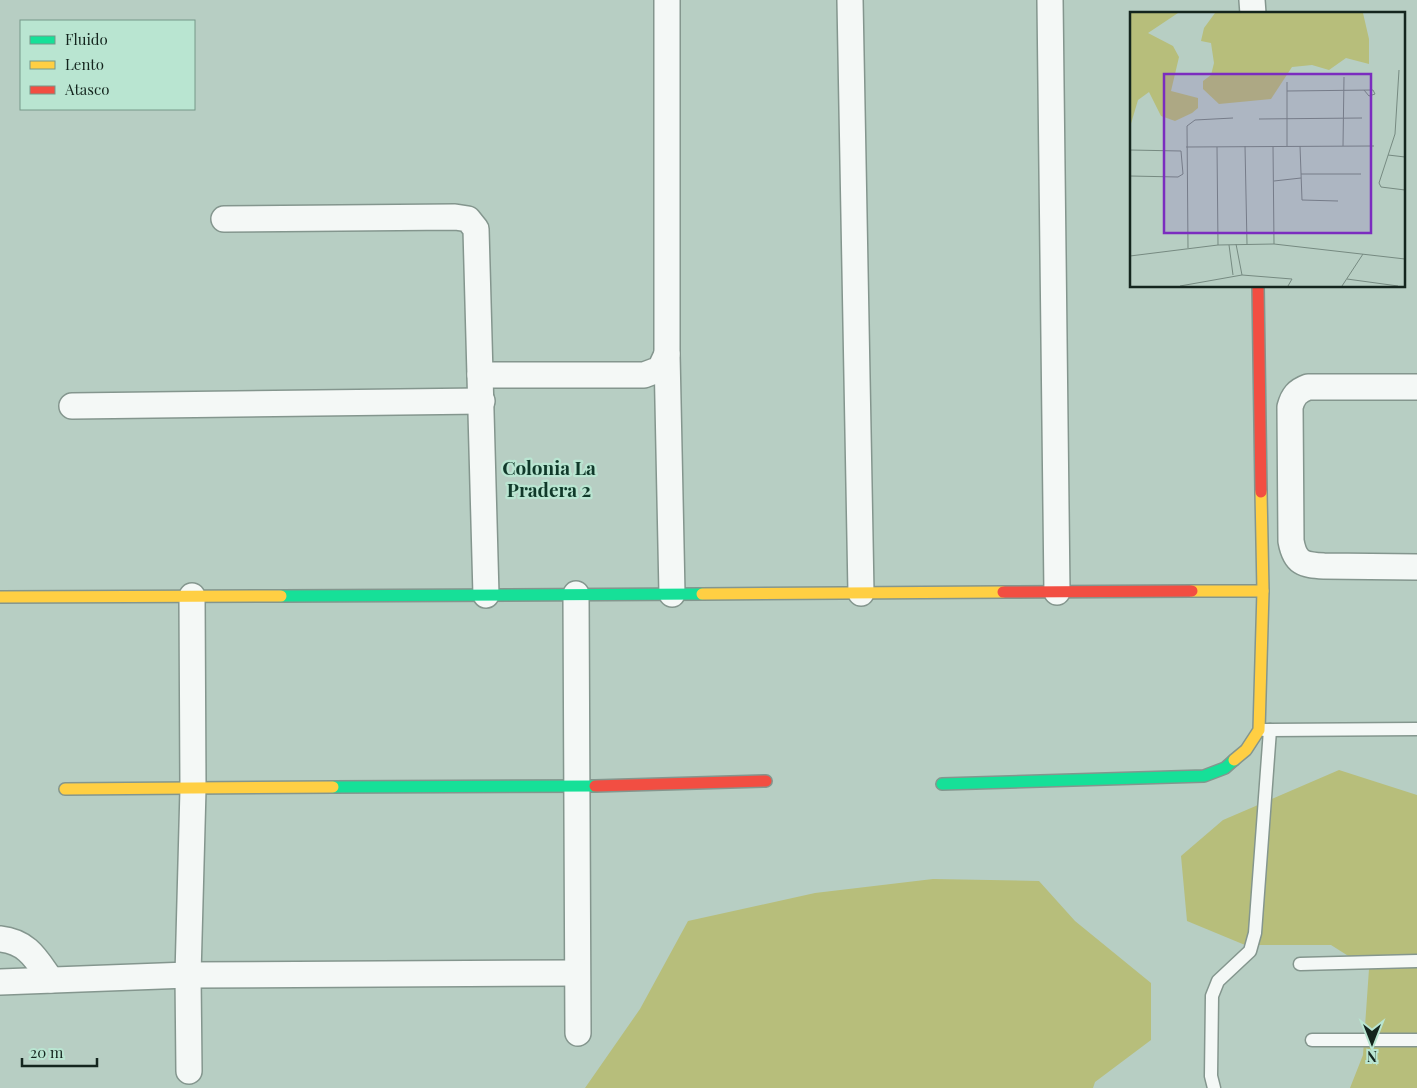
<svg xmlns="http://www.w3.org/2000/svg" width="1417" height="1088" font-family="'Playfair Display',serif">
  <rect width="100%" height="100%" fill="#b7cec3"/>
  <!-- green -->
  <g fill="#b7be7b">
    <polygon points="1339,770 1417,795 1417,1088 1350,1088 1363,1055 1369,969 1331,945 1245,945 1187,921 1181,856 1223,820"/>
    <polygon points="933,879 1039,881 1075,921 1151,983 1151,1040 1095,1082 1093,1088 585,1088 640,1009 688,921 815,893"/>
  </g>
  <g fill="none" stroke-linecap="round" stroke-linejoin="round">
    <defs>
      <g id="lane">
        <polyline points="1264,730 1417,729"/>
        <polyline points="1300,964 1417,961"/>
        <polyline points="1312,1040 1417,1040"/>
        <polyline points="1214,1088 1211,1076 1212,996 1218,981 1250,951 1255,933 1270,730"/>
      </g>
      <g id="street">
        <polyline points="667,0 667,354 672,594"/>
        <polyline points="850,0 861,593"/>
        <polyline points="1050,0 1057,592"/>
        <polyline points="1252,0 1253,14"/>
        <polyline points="224,219 455,217 468,219 476,229 486,595"/>
        <polyline points="480,375 644,375 660,369 667,354"/>
        <path d="M1417 387H1308C1297 391 1293 396 1290 407L1291 541C1295 563 1303 565 1324 566L1417 567"/>
        <polyline points="72,406 482,401"/>
        <polyline points="576,594 578,1033"/>
        <path d="M0 939C28 942 36 959 51 980"/>
        <polyline points="0,982 188,975 577,973"/>
        <polyline points="189,1071 188,975 193,789 192,596"/>
      </g>
      <g id="fast">
        <polyline points="281,596 702,594"/>
        <polyline points="942,784 1204,776 1225,768 1234,760"/>
        <polyline points="333,787 595,786"/>
      </g>
      <g id="slow">
        <polyline points="1192,591 1263,591"/>
        <polyline points="702,594 1003,592"/>
        <polyline points="0,597 281,596"/>
        <polyline points="1234,760 1246,750 1259,730 1263,591 1261,492"/>
        <polyline points="65,789 333,787"/>
      </g>
      <g id="jam">
        <polyline points="1258,286 1261,492"/>
        <polyline points="1003,592 1192,591"/>
        <polyline points="595,786 766,781"/>
      </g>
    </defs>
    <!-- lane casing -->
    <use href="#lane" stroke="#84968e" stroke-width="15"/>
    <!-- street casing -->
    <use href="#street" stroke="#84968e" stroke-width="28"/>
    <!-- fast casing -->
    <use href="#fast" stroke="#84968e" stroke-width="14"/>
    <!-- slow casing -->
    <use href="#slow" stroke="#84968e" stroke-width="14"/>
    <!-- jam casing -->
    <use href="#jam" stroke="#84968e" stroke-width="14"/>
    <!-- lane -->
    <use href="#lane" stroke="#f4f8f6" stroke-width="12"/>
    <!-- street -->
    <use href="#street" stroke="#f4f8f6" stroke-width="25"/>
    <!-- fast -->
    <use href="#fast" stroke="#16e098" stroke-width="11"/>
    <!-- slow -->
    <use href="#slow" stroke="#ffcf43" stroke-width="11"/>
    <!-- jam -->
    <use href="#jam" stroke="#f24e42" stroke-width="11"/>
  </g>
  <g text-anchor="middle" dominant-baseline="central" stroke-width="4.5" stroke-linejoin="round" paint-order="stroke">
    <!-- neighbourhood labels -->
    <g font-size="19" font-weight="bold" fill="#10392a" stroke="#b9e5d1">
      <text x="549" y="467">Colonia La<tspan x="549" dy="22">Pradera 2</tspan></text>
    </g>
  </g>
  <!-- overview -->
  <g transform="translate(1130 12)">
    <rect width="275" height="275" fill="#b7cec3"/>
    <path d="M0 1H48L18 21 43 34 49 45 41 79 68 86V96L62 101 45 109 31 104 19 80 8 88 0 115ZM85 1H233L239 27V52L216 46 199 58 182 53 162 55 141 87 89 92 73 77V69L81 63 84 51 81 31 71 29 74 16Z" fill="#b7be7b"/>
    <path fill="none" stroke="#768a81" stroke-width="1" d="M269 58 265 122 249 171 251 175 275 178M157 70V134M157 79 243 78 245 82 239 84 234 78M129 107 232 106M115 134 117 232M143 134 144 232M170 134 172 188 208 189M213 134 214 65M56 135 244 134M87 135 88 233M0 138 51 139 53 162 48 165 0 164M258 143 275 145M171 162H231M144 169 171 166M106 232 112 263M99 233 103 263M58 236 57 114 65 108 103 106M0 244 88 233 144 232 275 247M217 267 268 274M50 274 112 263 162 267 158 274M212 274 233 242"/>
    <path fill="#7b2cbf" fill-opacity="0.15" stroke="#7b2cbf" stroke-width="2.5" d="M34 62H241V221H34Z"/>
    <rect width="275" height="275" fill="none" stroke="#14251e" stroke-width="2.5"/>
  </g>
  <!-- legend -->
  <rect x="20" y="20" width="175" height="90" fill="#b9e5d1" stroke="#779889"/>
  <rect x="30" y="36" width="25" height="8" fill="#16e098" stroke="#779889"/>
  <text x="65" y="45" font-size="15" fill="#14251e">Fluido</text>
  <rect x="30" y="61" width="25" height="8" fill="#ffcf43" stroke="#779889"/>
  <text x="65" y="70" font-size="15" fill="#14251e">Lento</text>
  <rect x="30" y="86" width="25" height="8" fill="#f24e42" stroke="#779889"/>
  <text x="65" y="95" font-size="15" fill="#14251e">Atasco</text>
  <!-- north arrow -->
  <g transform="translate(1372 1043) rotate(180)" stroke="#b9e5d1" stroke-width="4" paint-order="stroke">
  <path d="M0-4L9 19L0 12L-9 19Z" fill="#14251e"/>
  <text y="-8" font-size="14" font-weight="bold" text-anchor="middle" fill="#14251e">N</text>
  </g>
  <!-- scale -->
  <path d="M22 1058v8h75v-8" fill="none" stroke="#14251e" stroke-width="2.5"/>
  <text x="30" y="1058" font-size="15" fill="#14251e" stroke="#b9e5d1" stroke-width="4" paint-order="stroke">20 m</text>
</svg>
